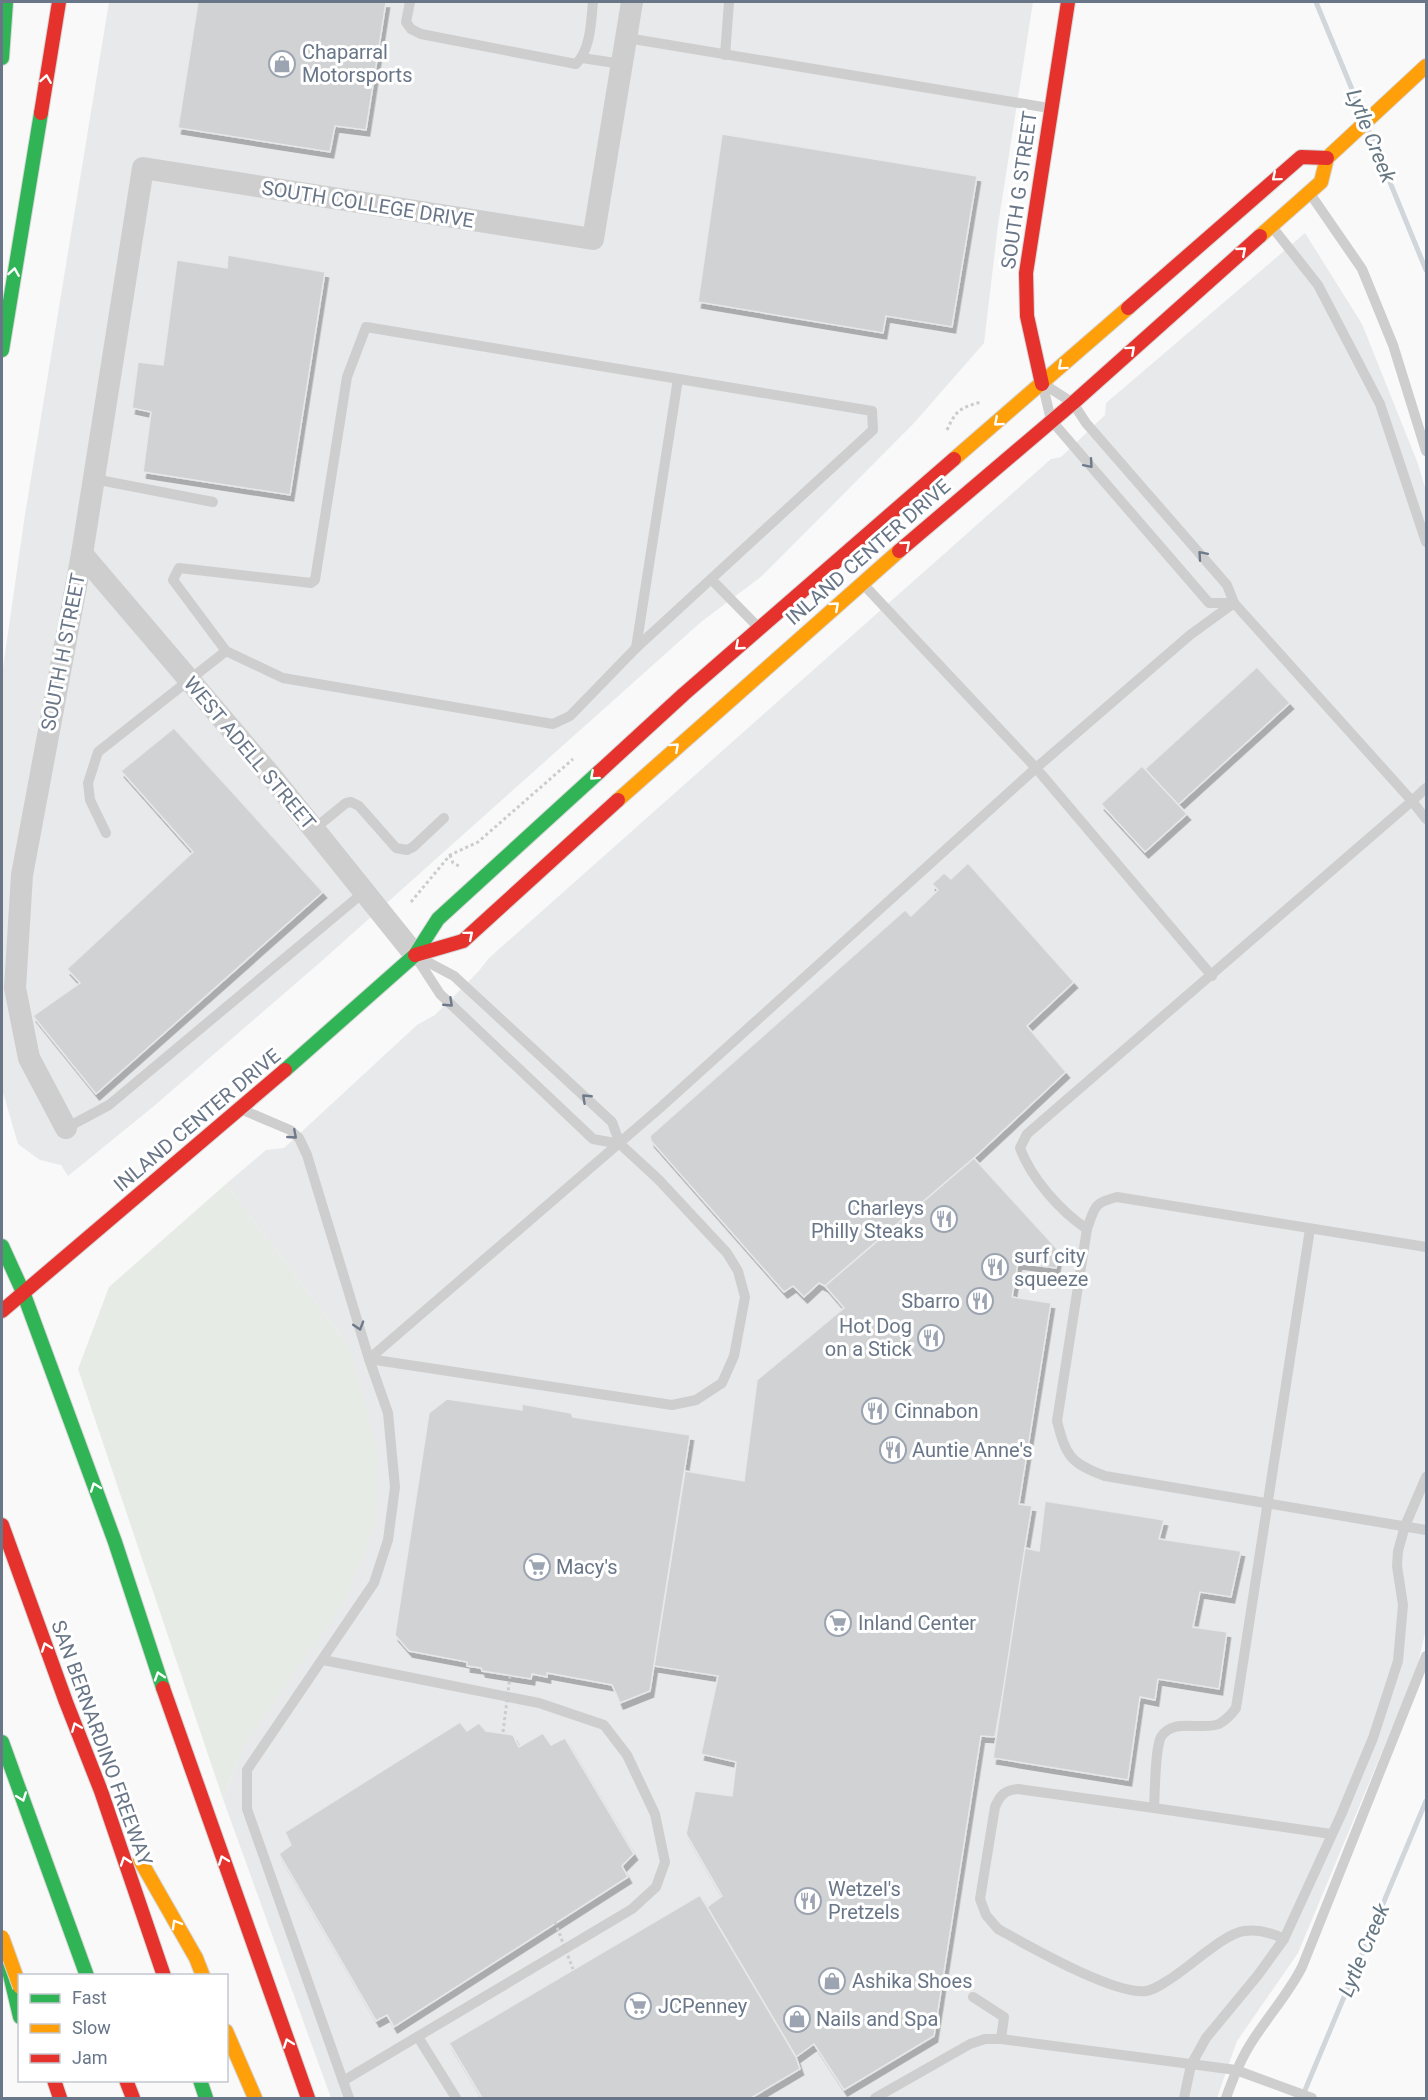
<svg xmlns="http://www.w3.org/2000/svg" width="1428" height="2100" font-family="Roboto,sans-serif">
  <defs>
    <filter id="shadow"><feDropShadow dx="3.5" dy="6" stdDeviation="0" flood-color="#0004"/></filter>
  </defs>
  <rect width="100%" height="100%" fill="#f9f9f9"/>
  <!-- built -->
  <g fill="#e7e9ea">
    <polygon points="109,2 1033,2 998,225 984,343 914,423 762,576 701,622 324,959 154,1106 68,1176 61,1165 40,1160 18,1144 2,1089 2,675 24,521"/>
    <polygon points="1305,233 1362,324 1418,464 1426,491 1426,1629 1417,1668 1298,1953 1237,2041 1217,2098 331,2098 223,1799 243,1747 349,1347 226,1184 266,1150 284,1148 417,1025 435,1015 478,972 489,958 1051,459 1061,457 1105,415 1106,403"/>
  </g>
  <!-- green -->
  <polygon fill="#e7ebe6" points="226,1184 349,1347 378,1452 376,1524 345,1600 243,1747 223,1799 78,1369 109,1287"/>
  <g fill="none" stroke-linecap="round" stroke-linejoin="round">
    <!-- stream -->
    <g stroke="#d1d6db" stroke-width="5">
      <polyline points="1316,2 1361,111"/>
      <polyline points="1369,131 1426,270"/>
      <polyline points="1303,2095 1426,1801"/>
    </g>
  </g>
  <!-- building -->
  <g fill="#d1d2d4" stroke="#e8e8e8" stroke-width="1.5" filter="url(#shadow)">
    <polygon points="198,2 386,2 366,130 335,126 330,152 178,128"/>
    <polygon points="722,134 977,176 952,327 886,316 883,333 698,302"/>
    <polygon points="228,255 325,272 290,495 143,472 151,412 132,408 138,362 163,365 177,260 227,268"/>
    <polygon points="1257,667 1290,703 1178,805 1145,769"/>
    <polygon points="174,728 323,892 96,1094 33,1016 80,983 67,969 193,852 121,771"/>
    <polygon points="1142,766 1187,814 1145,852 1101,804"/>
    <polygon points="968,863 1074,982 1027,1026 1066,1072 974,1158 825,1286 819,1283 804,1297 793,1286 784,1292 651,1141 650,1136 905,910 911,916 938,890 932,884 944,873 951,879"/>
    <polygon points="974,1158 1059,1251 1056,1268 1018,1263 1012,1297 1051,1303 1019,1504 1032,1506 1025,1548 1020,1600 995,1737 981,1736 934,2036 844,2090 814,2044 796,2057 707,1907 722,1896 686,1834 695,1791 732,1796 736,1762 701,1754 718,1676 654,1666 685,1471 744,1481 757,1380 844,1308 825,1286"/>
    <polygon points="447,1399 522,1410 522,1404 571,1413 573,1417 690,1435 650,1691 620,1703 612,1685 547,1673 547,1677 532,1674 531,1679 482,1671 481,1668 467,1666 467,1662 409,1651 395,1635 429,1413"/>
    <polygon points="1045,1501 1164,1520 1159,1539 1241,1551 1231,1597 1200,1592 1193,1627 1227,1632 1219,1689 1158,1679 1155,1700 1140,1697 1128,1780 993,1758 1025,1548 1039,1551"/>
    <polygon points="460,1722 467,1731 479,1723 486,1731 513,1735 519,1747 543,1733 551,1745 565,1738 634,1854 622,1866 628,1877 394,2027 387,2015 376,2021 279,1854 291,1845 285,1832"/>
    <polygon points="700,1895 796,2057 800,2069 751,2098 482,2098 449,2043"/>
  </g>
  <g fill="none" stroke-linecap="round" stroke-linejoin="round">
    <defs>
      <g id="fast">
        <polyline points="2,58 6,2"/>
        <polyline points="2,350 41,113"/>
        <polyline points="285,1070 415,955 438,919 599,772"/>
        <polyline points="2,1246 23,1292 115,1542 163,1688"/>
        <polyline points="2,1742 87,1976"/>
        <polyline points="6,1958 20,2017"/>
        <polyline points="200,2080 206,2098"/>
      </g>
      <g id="slow">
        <polyline points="1260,236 1321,182 1327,158 1426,66"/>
        <polyline points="954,459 1128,308"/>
        <polyline points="618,800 899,551"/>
        <polyline points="140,1860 196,1958 203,1976"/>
        <polyline points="226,2031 255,2098"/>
      </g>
      <g id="jam">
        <polyline points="41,113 59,2"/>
        <polyline points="1128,308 1301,157 1327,158"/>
        <polyline points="1042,384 1027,316 1026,273 1068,2"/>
        <polyline points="899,551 1073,403 1260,236"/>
        <polyline points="599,772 684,694 954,459"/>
        <polyline points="415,955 463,941 618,800"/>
        <polyline points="2,1311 285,1070"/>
        <polyline points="2,1525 66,1702 101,1791 164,1976"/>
        <polyline points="163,1688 308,2098"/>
        <polyline points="54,2080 60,2098"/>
        <polyline points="126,2080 133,2098"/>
      </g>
    </defs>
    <!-- fast casing -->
    <use href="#fast" stroke="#d5d6d7" stroke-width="16"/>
    <!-- slow casing -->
    <use href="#slow" stroke="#d5d6d7" stroke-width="16"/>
    <!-- jam casing -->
    <use href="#jam" stroke="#d5d6d7" stroke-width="16"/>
    <!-- path -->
    <g stroke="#cbccce" stroke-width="3" stroke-dasharray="3 3" stroke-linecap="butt">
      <path d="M947 430C956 410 960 408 981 402"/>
      <polyline points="450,855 453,863 459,866"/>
      <polyline points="411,902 450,855 478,842 573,759"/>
    </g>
    <!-- lane -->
    <g stroke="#cececf" stroke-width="10">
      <path d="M410 2 406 22 411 29 421 34 576 64C591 49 591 21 593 2"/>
      <polyline points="627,38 1049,108"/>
      <polyline points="725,55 729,2"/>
      <polyline points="582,58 622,64"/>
      <polyline points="1311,195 1362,269 1393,345 1426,451"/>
      <polyline points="1273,228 1318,285 1380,404 1426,542"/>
      <path d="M1045 385 1073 403 1086 423 1227 585 1234 603 1412 801 1027 1134 1020 1148C1031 1178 1060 1211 1087 1229"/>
      <polyline points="1043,386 1051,420 1209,603 1234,603"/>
      <polyline points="94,479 213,502"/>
      <polyline points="711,579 757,626"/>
      <polyline points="636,648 678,379"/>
      <polyline points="1426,788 1412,801 1426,819"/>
      <polyline points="314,829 346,803 351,802 359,806 396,848 407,850 413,847 444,818"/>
      <polyline points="106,833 90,800 88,783 98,752 226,651 283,678 553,724 570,716 636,648 873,430 872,411 366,327 347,377 315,580 311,583 179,568 173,580 226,651"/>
      <polyline points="416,957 440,994 593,1139 620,1144"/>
      <polyline points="1212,976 1036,768 1190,635 1234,603"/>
      <polyline points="245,1111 290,1130 299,1138 307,1155 369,1359 388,1413 395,1487 388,1540 374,1583 247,1770 247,1809 349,2098"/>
      <polyline points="66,1128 109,1105 364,892"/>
      <path d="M1426 1247 1117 1197C1093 1203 1095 1207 1087 1229L1057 1421C1066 1456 1070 1463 1105 1476L1426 1530"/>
      <polyline points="369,1359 661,1107 1036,768 864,585"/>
      <polyline points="369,1359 672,1405 696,1400 722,1383 734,1356 745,1297 738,1271 727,1253 658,1179 620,1144 612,1122 454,976 422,959"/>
      <polyline points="323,1660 539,1703 604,1725 627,1755 655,1814 665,1862 656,1887 632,1909 343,2081"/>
      <polyline points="1154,1808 1331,1834"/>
      <path d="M1284 1939C1272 1933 1257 1929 1244 1931 1223 1934 1188 1969 1167 1981 1161 1985 1153 1990 1146 1991 1114 1995 1029 1946 998 1929L986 1915 980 1899 995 1807C1000 1795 1005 1790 1018 1789L1154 1808C1155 1793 1155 1748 1161 1737 1173 1717 1202 1731 1219 1724 1226 1720 1231 1715 1236 1708L1310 1229"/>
      <polyline points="973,1997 1004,2017 1001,2039"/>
      <polyline points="418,2037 456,2098"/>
      <polyline points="875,2098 970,2044 985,2039 1001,2039 1236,2070 1312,2098"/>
      <polyline points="1184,2098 1191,2065 1206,2038 1258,1975 1284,1939 1341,1815 1373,1738 1398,1661 1403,1605 1397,1566 1398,1551 1405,1526 1426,1477"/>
      <path d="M1226 2098C1233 2078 1241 2058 1253 2040 1269 2015 1289 1993 1302 1967L1426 1656"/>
    </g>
    <!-- street -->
    <g stroke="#cececf" stroke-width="22">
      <polyline points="82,554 272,777 415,955"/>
      <polyline points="66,1128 29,1058 15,988 22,875 82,554 143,168 593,239 632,2"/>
    </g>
    <!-- fast -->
    <use href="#fast" stroke="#30b455" stroke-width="14"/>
    <!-- slow -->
    <use href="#slow" stroke="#ff9f0a" stroke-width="14"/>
    <!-- jam -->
    <use href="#jam" stroke="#e5322d" stroke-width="14"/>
    <defs>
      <polyline id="slow-bridge" points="2,1937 20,1987"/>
    </defs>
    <!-- slow-bridge casing -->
    <use href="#slow-bridge" stroke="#d6d6d7" stroke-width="16" stroke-linecap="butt"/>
    <!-- path-bridge -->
    <g stroke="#cbccce" stroke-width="3" stroke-dasharray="3 3" stroke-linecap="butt">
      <polyline points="503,1732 510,1676"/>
      <polyline points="555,1922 573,1969"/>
    </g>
    <!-- slow-bridge -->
    <use href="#slow-bridge" stroke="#ff9f0a" stroke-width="14"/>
  </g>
  <!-- one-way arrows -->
  <defs><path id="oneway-chevron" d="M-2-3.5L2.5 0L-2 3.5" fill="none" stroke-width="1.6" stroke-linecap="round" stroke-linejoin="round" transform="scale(1.5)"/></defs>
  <g stroke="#fff">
    <use href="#oneway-chevron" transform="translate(46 79) rotate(-81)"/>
    <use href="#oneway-chevron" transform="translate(1276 177) rotate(140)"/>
    <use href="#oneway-chevron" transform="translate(1242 251) rotate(-41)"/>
    <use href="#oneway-chevron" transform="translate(14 272) rotate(-81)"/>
    <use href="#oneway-chevron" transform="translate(1131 350) rotate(-42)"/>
    <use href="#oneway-chevron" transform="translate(1062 366) rotate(138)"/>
    <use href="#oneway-chevron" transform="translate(998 422) rotate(139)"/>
    <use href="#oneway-chevron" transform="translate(906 545) rotate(-41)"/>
    <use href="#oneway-chevron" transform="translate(835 606) rotate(-41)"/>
    <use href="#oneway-chevron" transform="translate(739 646) rotate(139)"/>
    <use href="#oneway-chevron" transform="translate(675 747) rotate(-42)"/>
    <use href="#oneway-chevron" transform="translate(594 776) rotate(138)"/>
    <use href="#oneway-chevron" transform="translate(469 935) rotate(-40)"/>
    <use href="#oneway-chevron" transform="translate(95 1487) rotate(-110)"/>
    <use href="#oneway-chevron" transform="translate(46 1647) rotate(-110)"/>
    <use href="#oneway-chevron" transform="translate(159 1676) rotate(-108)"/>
    <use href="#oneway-chevron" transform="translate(76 1727) rotate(-112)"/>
    <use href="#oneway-chevron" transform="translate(22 1797) rotate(70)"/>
    <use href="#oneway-chevron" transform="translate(223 1860) rotate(-110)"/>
    <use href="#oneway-chevron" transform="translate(125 1861) rotate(-109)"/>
    <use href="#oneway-chevron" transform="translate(176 1924) rotate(-120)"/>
    <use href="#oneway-chevron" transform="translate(288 2043) rotate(-110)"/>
  </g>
  <g stroke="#6e7a8c">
    <use href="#oneway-chevron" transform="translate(1089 464) rotate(49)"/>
    <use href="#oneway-chevron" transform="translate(1202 555) rotate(-131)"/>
    <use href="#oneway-chevron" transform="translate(449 1003) rotate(43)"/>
    <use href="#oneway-chevron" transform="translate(586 1098) rotate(-137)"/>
    <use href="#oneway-chevron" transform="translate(293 1135) rotate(41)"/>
    <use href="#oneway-chevron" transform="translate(359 1326) rotate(73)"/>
  </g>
  <!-- icons -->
  <defs>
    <symbol id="shop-ring" viewBox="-11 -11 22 22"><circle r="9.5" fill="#fff" stroke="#9ba4b0" stroke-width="1.5"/><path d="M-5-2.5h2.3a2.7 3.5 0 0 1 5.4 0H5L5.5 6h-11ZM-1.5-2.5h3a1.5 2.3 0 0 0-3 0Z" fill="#9ba4b0"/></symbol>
    <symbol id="restaurant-ring" viewBox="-11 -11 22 22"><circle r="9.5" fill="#fff" stroke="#9ba4b0" stroke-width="1.5"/><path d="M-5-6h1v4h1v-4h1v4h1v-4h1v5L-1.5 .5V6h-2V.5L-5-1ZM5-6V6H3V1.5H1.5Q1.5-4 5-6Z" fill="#9ba4b0"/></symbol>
    <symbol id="supermarket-ring" viewBox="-11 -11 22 22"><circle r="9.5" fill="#fff" stroke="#9ba4b0" stroke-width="1.5"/><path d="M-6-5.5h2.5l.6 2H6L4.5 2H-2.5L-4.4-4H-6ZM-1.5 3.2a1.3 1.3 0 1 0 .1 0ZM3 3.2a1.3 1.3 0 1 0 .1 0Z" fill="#9ba4b0"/></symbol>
  </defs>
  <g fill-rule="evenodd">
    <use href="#shop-ring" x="267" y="49" width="30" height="30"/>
    <use href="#restaurant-ring" x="929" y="1204" width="30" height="30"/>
    <use href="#restaurant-ring" x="980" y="1252" width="30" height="30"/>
    <use href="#restaurant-ring" x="965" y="1286" width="30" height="30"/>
    <use href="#restaurant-ring" x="916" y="1323" width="30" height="30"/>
    <use href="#restaurant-ring" x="860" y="1396" width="30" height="30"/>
    <use href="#restaurant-ring" x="878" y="1435" width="30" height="30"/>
    <use href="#supermarket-ring" x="522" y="1552" width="30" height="30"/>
    <use href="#supermarket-ring" x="823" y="1608" width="30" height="30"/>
    <use href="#restaurant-ring" x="793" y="1886" width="30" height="30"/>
    <use href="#shop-ring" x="817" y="1966" width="30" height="30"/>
    <use href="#supermarket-ring" x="623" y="1991" width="30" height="30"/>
    <use href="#shop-ring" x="782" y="2004" width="30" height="30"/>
  </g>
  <g text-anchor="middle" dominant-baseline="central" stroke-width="6" stroke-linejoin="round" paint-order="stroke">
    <!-- poi labels -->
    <g font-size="20" fill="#697688" stroke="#fff" text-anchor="start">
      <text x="302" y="52">Chaparral<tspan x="302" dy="23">Motorsports</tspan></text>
      <text x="924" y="1208" text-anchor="end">Charleys<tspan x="924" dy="23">Philly Steaks</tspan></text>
      <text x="1014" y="1256">surf city<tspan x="1014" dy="23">squeeze</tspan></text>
      <text x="960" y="1301" text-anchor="end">Sbarro</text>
      <text x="912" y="1326" text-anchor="end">Hot Dog<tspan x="912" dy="23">on a Stick</tspan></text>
      <text x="894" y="1411">Cinnabon</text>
      <text x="912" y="1450">Auntie Anne's</text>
      <text x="556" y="1567">Macy's</text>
      <text x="858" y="1623">Inland Center</text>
      <text x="828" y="1889">Wetzel's<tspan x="828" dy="23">Pretzels</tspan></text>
      <text x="852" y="1981">Ashika Shoes</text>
      <text x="658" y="2006">JCPenney</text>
      <text x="816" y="2019">Nails and Spa</text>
    </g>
    <!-- street labels -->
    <g font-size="20" fill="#697688" stroke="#fff">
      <text transform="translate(1019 190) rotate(-82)">SOUTH G STREET</text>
      <text transform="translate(368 204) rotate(9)">SOUTH COLLEGE DRIVE</text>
      <text transform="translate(868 552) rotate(-41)">INLAND CENTER DRIVE</text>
      <text transform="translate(63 652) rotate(-79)">SOUTH H STREET</text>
      <text transform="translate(250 753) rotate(50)">WEST ADELL STREET</text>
      <text transform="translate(197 1120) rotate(-40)">INLAND CENTER DRIVE</text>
      <text transform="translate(102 1743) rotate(70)">SAN BERNARDINO FREEWAY</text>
    </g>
    <!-- water labels -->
    <g font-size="21" font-style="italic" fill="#657783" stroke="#fff">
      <text transform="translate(1371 136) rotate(68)">Lytle Creek</text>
      <text transform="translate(1364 1950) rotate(-67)">Lytle Creek</text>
    </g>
  </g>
  <!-- border -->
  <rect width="1428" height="2100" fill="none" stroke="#697688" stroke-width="6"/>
  <!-- legend -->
  <rect x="18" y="1974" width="210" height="108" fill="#ffffff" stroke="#c3c8cf" stroke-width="1.5"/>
  <rect x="30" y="1994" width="30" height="9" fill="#30b455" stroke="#c3c8cf" stroke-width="1.5"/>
  <text x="72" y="2004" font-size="18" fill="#697688">Fast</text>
  <rect x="30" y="2024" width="30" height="9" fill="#ff9f0a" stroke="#c3c8cf" stroke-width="1.5"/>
  <text x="72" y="2034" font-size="18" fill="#697688">Slow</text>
  <rect x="30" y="2054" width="30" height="9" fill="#e5322d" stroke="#c3c8cf" stroke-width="1.5"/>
  <text x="72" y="2064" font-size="18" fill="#697688">Jam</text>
</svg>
